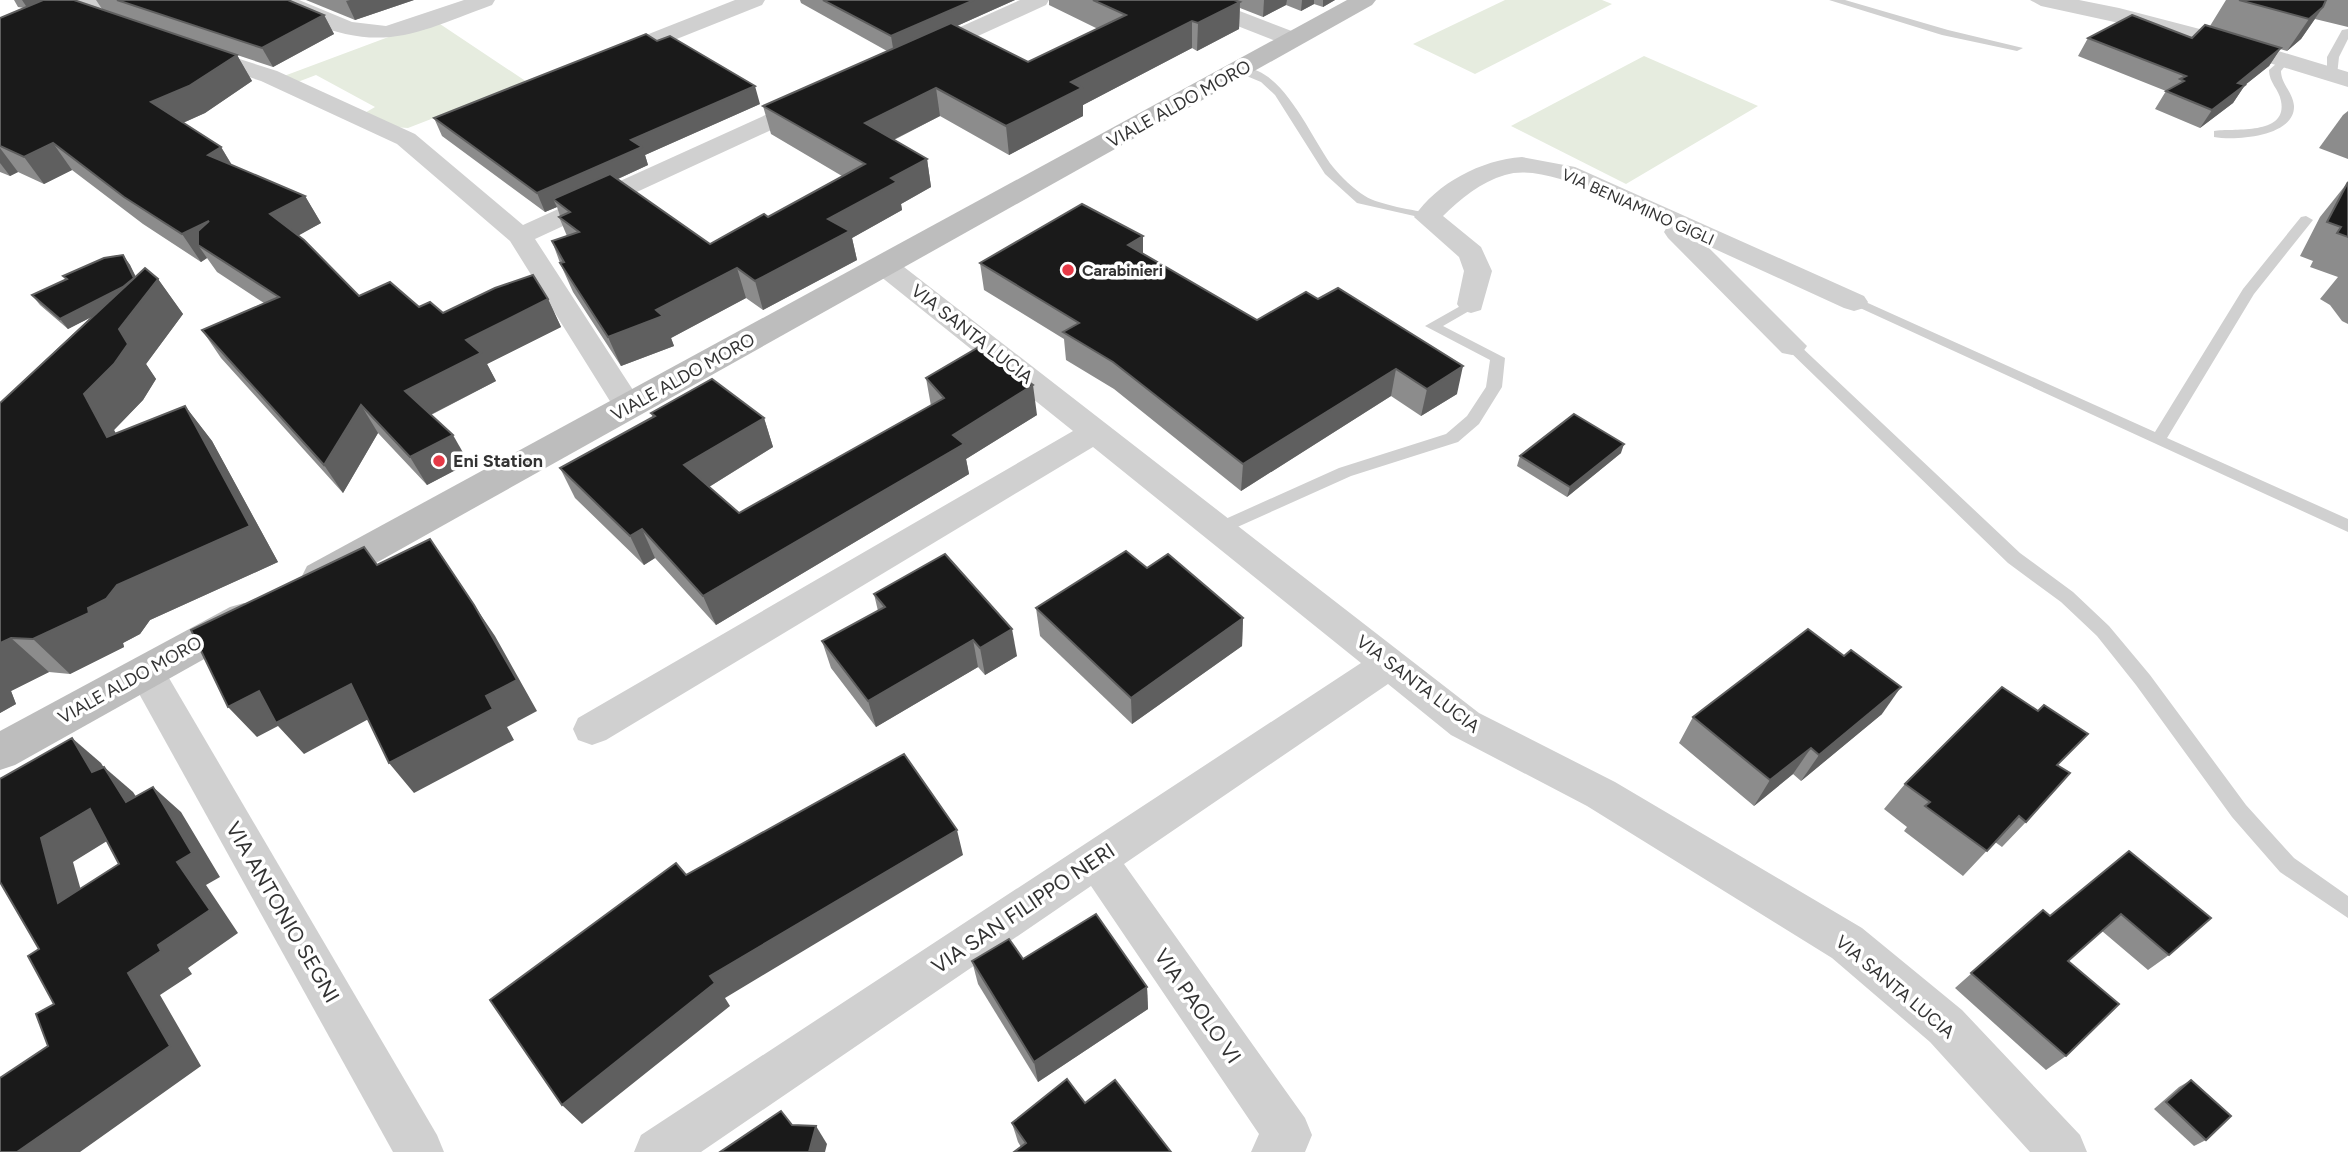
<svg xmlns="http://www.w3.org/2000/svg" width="2348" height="1152" font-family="Figtree,sans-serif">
  <rect width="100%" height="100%" fill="#fff"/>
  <!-- green -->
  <g fill="#e6ecdf">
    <polygon points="1505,0 1602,0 1612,4 1475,74 1413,44"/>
    <polygon points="434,20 527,82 408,128 394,127 363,114 375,107 316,75 295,83 284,76"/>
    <polygon points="1644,56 1758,106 1626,184 1511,126"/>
  </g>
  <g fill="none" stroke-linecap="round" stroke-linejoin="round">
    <!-- service -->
    <g fill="#d0d0d0" fill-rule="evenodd">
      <polygon points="1829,0 1845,0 1948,30 2023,48 2017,51 1942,35"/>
      <polygon points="2348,29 2348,39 2339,57 2337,75 2327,77 2327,57 2342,30"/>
      <path d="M2284 57 2290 60 2281 71C2281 84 2293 92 2294 106 2295 137 2235 141 2214 137V131C2234 128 2288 136 2281 101 2279 89 2269 83 2269 70Z"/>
      <path d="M1237 68C1281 61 1311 139 1333 167 1341 177 1354 189 1365 196 1379 205 1414 210 1432 214V220L1357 203 1325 174 1275 95 1261 82 1237 72Z"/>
      <polygon points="2306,216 2313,220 2254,294 2167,438 2348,519 2348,532 1847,302 1854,298 1859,299 2155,432 2243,289 2301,217"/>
      <polygon points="1471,300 1478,304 1476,307 1443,326 1505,358 1502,387 1479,424 1458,442 1351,476 1224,533 1212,533 1210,529 1212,525 1339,468 1446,434 1467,416 1486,387 1490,360 1425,326"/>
      <polygon points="1792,341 1797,343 2020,553 2073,592 2109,626 2150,675 2246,805 2294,858 2348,896 2348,918 2280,872 2232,817 2136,685 2097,636 2061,602 2008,563 1787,349 1787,343"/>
    </g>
    <!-- minor -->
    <g fill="#d0d0d0" fill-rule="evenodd">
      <polygon points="79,0 116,0 113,5 0,33 0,19"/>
      <path d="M272 0H299L352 22 386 26 464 0H495L492 5C421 31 385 54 309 22 298 17 280 11 272 0Z"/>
      <polygon points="735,0 765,0 762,5 619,62 603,62 600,57 603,52"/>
      <polygon points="1020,0 1049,0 1046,5 934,56 926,58 915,51 918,46"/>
      <polygon points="1181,0 1211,0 1302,35 1305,40 1294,47 1286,45 1184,5"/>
      <polygon points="2030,0 2079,0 2119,8 2242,40 2348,72 2348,87 2188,38 2041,6"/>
      <polygon points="202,47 277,71 415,134 523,225 803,98 819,98 823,103 819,108 535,239 644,407 640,414 629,417 618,414 510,241 397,144 261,81 194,59 191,54 194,49"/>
      <path d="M1522 157 1575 167 1864 296 1868 302 1864 308 1854 311 1844 308 1706 245 1807 346 1802 353 1792 355 1782 353 1668 238 1664 232 1667 227C1626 209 1549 161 1505 175 1481 182 1460 199 1443 216L1481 247 1492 271 1481 310 1471 313 1461 310 1457 304 1464 271 1459 257 1414 217C1437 183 1481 160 1522 157Z"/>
      <polygon points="885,258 895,260 1479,713 1615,782 1862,928 1962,1010 2080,1135 2087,1152 2030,1152 1930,1042 1832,958 1587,806 1451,735 1388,684 1124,864 1305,1118 1312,1135 1305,1152 1251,1152 1259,1134 1091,886 701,1152 634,1152 641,1135 1361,663 1093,447 606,740 592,745 578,740 573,729 578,718 1073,431 875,272 871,266 875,260"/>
      <polygon points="146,657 159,661 437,1135 444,1152 393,1152 127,672 133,661"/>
    </g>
    <!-- secondary -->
    <g fill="#bdbdbd" fill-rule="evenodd">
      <polygon points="1347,0 1376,0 1372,5 335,586 321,591 307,586 302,576 307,566"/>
      <polygon points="244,603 258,607 264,618 258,629 15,765 0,770 0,731 230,607"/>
    </g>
  </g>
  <!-- wall -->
  <g fill="#8c8c8c">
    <polygon points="14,0 74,0 102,9 96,0 288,0 324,15 334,34 273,67 237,55 252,81 205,113 183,123 221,147 232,165 305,196 321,223 298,235 359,296 443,313 548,299 561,327 487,364 496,381 431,415 469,463 427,485 378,433 343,493 221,358 202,330 264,303 217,272 207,258 201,262 143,224 72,170 44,184 18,172 10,176 0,172 0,18 24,8 18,7"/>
    <polygon points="306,0 414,0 355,20"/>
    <polygon points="800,0 1015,0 957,26 1028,62 1098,29 1049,5 1049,0 1335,0 1323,7 1314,4 1301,11 1286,5 1263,17 1240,8 1239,29 1197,51 1192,48 1083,105 1083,116 1009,155 940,116 894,140 927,159 931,187 901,204 902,210 852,238 857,260 763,310 746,298 671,338 674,346 621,366 573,292 560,263 552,241 567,236 559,217 560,216 557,207 545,212 442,136 434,118 760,104 645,155 648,165 618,179 710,244 768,217 842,176 771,134 763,106 887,51 801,3"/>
    <polygon points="2226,0 2348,0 2348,27 2315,19 2301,39 2287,51 2280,49 2269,66 2245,85 2233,103 2200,128 2155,109 2166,91 2078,56 2088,38 2192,38 2210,26"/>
    <polygon points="2348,111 2348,159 2319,148 2343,115"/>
    <polygon points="2348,182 2348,324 2342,321 2330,305 2320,299 2338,277 2310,267 2313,261 2300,256 2320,217"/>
    <polygon points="1143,254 1257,320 1306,292 1457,394 1421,416 1391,396 1241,491 1114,389 1066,360 1064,339 984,290 980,263"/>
    <polygon points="123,255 130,265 135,276 158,279 183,314 146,364 156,379 143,400 114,430 116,434 185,406 212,441 278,562 150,620 140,634 123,643 124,647 70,674 49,672 11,691 16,704 0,713 0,403 91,317 68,329 40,305 32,295 66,280 63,276"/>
    <polygon points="926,378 1037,415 966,459 969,474 716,625 655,558 644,565 575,498 560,468 653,418 651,413 764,418 773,447 709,487 739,513 931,406"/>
    <polygon points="1621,453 1567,497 1517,466 1520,456"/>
    <polygon points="1147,568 1243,618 1242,646 1132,724 1040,636 1036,608"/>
    <polygon points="874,594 1017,656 985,675 978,667 876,727 831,668 822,641 878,611"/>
    <polygon points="1882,714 1801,781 1793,774 1754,806 1679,743 1693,717"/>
    <polygon points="2058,765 2026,822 2002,847 1995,842 1963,876 1904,831 1907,827 1884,809 1905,784"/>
    <polygon points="2129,851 2169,955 2148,970 2102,931 2068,961 2066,1056 2046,1070 1955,988 2043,910 2050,916"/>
    <polygon points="1023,959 1147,987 1148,1009 1038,1082 978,984 972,961"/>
    <polygon points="2191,1080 2206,1140 2194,1146 2154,1109 2179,1087"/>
    <polygon points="1085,1103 1021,1147 1018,1142 1012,1123"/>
  </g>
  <!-- shaded-wall -->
  <g fill="#5f5f5f">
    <polygon points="22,0 50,0 28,9"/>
    <polygon points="350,0 414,0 355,20 346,1"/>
    <polygon points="974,0 1015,0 894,54 891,36"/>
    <polygon points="1264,0 1287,0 1286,5 1263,17"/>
    <polygon points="1302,0 1314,0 1314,4 1301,11"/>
    <polygon points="1323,0 1335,0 1323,7"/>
    <polygon points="1240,2 1239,29 1197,51 1198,23"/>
    <polygon points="2323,7 2301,39 2287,51 2309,19"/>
    <polygon points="324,15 334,34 273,67 262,48"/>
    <polygon points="1192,21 1192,48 1083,105 1083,116 1009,155 1006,126 1071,82"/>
    <polygon points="2281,48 2269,66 2245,85 2233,103 2200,128 2212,110 2238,83"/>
    <polygon points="237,55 252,81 205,113 169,129 151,102"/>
    <polygon points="755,86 760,104 645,155 648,165 561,205 553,199 557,207 545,212 537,193 631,140"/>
    <polygon points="936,88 940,116 871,151 865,123"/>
    <polygon points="53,143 72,170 44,184 24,157"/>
    <polygon points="221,147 237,174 208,155"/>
    <polygon points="0,148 18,172 10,176 0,163"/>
    <polygon points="927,159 931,187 901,204 902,210 852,238 857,260 763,310 755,281 828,219 891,178"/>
    <polygon points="305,196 321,223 287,242 270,214"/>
    <polygon points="209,221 198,245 207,258 201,262 182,234"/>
    <polygon points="1143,236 1143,263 1128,245"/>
    <polygon points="123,255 130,265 143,291 68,329 60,319"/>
    <polygon points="737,268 746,298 671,338 674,346 621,366 608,337 656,310"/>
    <polygon points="158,279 183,314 146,364 156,379 143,400 114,430 137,473 107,437 84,394 119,329"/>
    <polygon points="548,299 561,327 487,364 496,381 422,419 405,391 466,340"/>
    <polygon points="1463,366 1457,394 1421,416 1427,389"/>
    <polygon points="1396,369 1391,396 1241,491 1243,464"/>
    <polygon points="1033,385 1037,415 966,459 969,474 716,625 703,596 953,435"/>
    <polygon points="361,405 378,433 343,493 324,465"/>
    <polygon points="185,406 212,441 278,562 150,620 140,634 123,643 124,647 70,674 33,639 88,608"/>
    <polygon points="764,418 773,447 696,495 684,465"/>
    <polygon points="453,435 469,463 427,485 410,457"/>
    <polygon points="1624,444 1621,453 1567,497 1570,487"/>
    <polygon points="642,529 655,558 644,565 630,536"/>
    <polygon points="474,605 495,636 537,711 507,727 514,740 414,793 389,763 486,696"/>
    <polygon points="1243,618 1242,646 1132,724 1131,698"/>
    <polygon points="1012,629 1017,656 985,675 980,648"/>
    <polygon points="11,638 49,672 11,691 16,704 0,713 0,643"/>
    <polygon points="973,640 978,667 876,727 868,701"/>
    <polygon points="351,684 376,715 304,754 278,726 257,737 228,707 259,691"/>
    <polygon points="1901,687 1882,714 1801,781 1819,755"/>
    <polygon points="72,738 101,763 122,797 92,772"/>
    <polygon points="1811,748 1793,774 1754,806 1770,780"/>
    <polygon points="104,767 133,792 156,827 126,802"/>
    <polygon points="153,787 181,812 220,877 206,885 238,933 188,968 192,974 160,995 201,1066 80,1152 17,1152 128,973 158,945 177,862"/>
    <polygon points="90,809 120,833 73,862 91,926 58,903 41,838"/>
    <polygon points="957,830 963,855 725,998 730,1006 582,1124 562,1105 710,976"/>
    <polygon points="1147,987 1148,1009 1038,1082 1034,1062"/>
    <polygon points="816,1126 827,1144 825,1152 809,1152"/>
  </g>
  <!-- building -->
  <g fill="#1a1a1a" stroke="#5f5f5f" stroke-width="2" fill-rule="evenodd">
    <polygon points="43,0 74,0 237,55 189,86 151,102 221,147 208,155 305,196 270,214 304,240 359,296 390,282 419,307 430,302 443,313 495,288 533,275 548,299 466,340 481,353 405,391 453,435 410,457 361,405 324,465 202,330 279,297 198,245 198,231 209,221 182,234 124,197 53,143 24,157 0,146 0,18"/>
    <polygon points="117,0 288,0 324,15 262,48"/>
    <polygon points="823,0 974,0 891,36"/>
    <polygon points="1093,0 1234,0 1240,2 1198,23 1192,21 1071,82 1082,88 1006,126 936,88 865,123 927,159 891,178 897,182 828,219 850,231 755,281 737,268 656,310 663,316 608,337 560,263 564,262 552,241 579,232 559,217 570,212 553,199 610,174 710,244 764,214 768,217 865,164 763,106 951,23 1028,62 1126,15"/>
    <polygon points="2239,0 2326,0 2323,7 2309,19"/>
    <polygon points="2132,15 2192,38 2205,25 2281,48 2238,83 2245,85 2212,110 2166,91 2184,81 2180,79 2186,76 2088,38"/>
    <polygon points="646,34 657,41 670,36 755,86 631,140 642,147 537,193 434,118"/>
    <polygon points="2348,182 2348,237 2337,233 2341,227 2327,222"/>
    <polygon points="1082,204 1143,236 1128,245 1257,320 1306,292 1318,299 1338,288 1463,366 1427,389 1396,369 1243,464 1113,362 1063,332 1079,323 980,263"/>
    <polygon points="123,255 134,278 123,287 60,319 32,295 67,279 63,276 104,258"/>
    <polygon points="145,268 158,279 119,329 128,344 114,364 84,394 107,437 185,406 250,526 117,585 106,599 88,608 89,613 33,639 11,638 0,643 0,403"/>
    <polygon points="979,347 1033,385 953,435 964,444 703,596 642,529 630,536 560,468 655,416 651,413 712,379 764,418 684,465 739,513 944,398 926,378"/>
    <polygon points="1574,414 1624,444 1570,487 1520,456"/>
    <polygon points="430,539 474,605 517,680 486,696 493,709 389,763 351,684 276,723 259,691 228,707 191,630 364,547 377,565"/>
    <polygon points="1126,551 1147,568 1168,554 1243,618 1131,698 1036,608"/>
    <polygon points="945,554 1012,629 980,648 973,640 868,701 822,641 885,607 874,594"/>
    <polygon points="1808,629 1844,656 1851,650 1901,687 1819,755 1811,748 1770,780 1693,717"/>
    <polygon points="2002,687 2038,711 2044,705 2088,734 2057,765 2070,773 2026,822 2019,816 1987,851 1925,806 1930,802 1905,784"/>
    <path d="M72 738 92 772 104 767 126 802 153 787 192 853 177 862 210 910 158 945 161 951 128 973 170 1046 17 1152H0V1078L48 1046 36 1014 54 1004 28 956 39 949 0 882V779ZM90 809 119 864 58 903 41 838Z"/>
    <polygon points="904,754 957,830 710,976 715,983 562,1105 490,1000 676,863 686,875"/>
    <polygon points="2129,851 2211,918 2169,955 2121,914 2068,961 2119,1004 2066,1056 1971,973 2043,910 2050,916"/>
    <polygon points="1096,914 1147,987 1034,1062 972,961 1009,939 1023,959"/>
    <polygon points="1067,1079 1085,1103 1115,1080 1171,1152 1014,1152 1026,1143 1012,1123"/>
    <polygon points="2191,1080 2231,1116 2206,1140 2166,1102"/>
    <polygon points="781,1111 792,1125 816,1126 809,1152 720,1152"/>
  </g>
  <!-- markers -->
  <g fill="#e63946" stroke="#fff" stroke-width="2.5">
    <circle cx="1068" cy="270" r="7"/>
    <circle cx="439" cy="461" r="7"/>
  </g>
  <g text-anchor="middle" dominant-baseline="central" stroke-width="7" stroke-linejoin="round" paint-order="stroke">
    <!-- far-street labels -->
    <g font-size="16" fill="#333" stroke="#fff">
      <text transform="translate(1638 207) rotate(24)">VIA BENIAMINO GIGLI</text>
    </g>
    <!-- far-poi labels -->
    <g font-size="16" font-weight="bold" fill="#333" stroke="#fff" text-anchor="start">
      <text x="1082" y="270">Carabinieri</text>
    </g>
    <!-- street labels -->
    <g font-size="18" fill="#333" stroke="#fff">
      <text transform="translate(1179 104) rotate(-29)">VIALE ALDO MORO</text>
      <text transform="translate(972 334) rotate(38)">VIA SANTA LUCIA</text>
      <text transform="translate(683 377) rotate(-29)">VIALE ALDO MORO</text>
      <text transform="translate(130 680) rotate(-29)">VIALE ALDO MORO</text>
      <text transform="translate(1418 684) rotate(37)">VIA SANTA LUCIA</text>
      <text transform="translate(1895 987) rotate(40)">VIA SANTA LUCIA</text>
    </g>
    <!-- poi labels -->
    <g font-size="18" font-weight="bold" fill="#333" stroke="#fff" text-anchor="start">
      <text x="453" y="461">Eni Station</text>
    </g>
    <!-- near-street labels -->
    <g font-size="21" fill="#333" stroke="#fff">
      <text transform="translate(1023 908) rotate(-34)">VIA SAN FILIPPO NERI</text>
      <text transform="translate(283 912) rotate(60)">VIA ANTONIO SEGNI</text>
      <text transform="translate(1198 1006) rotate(55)">VIA PAOLO VI</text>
    </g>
  </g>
</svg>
